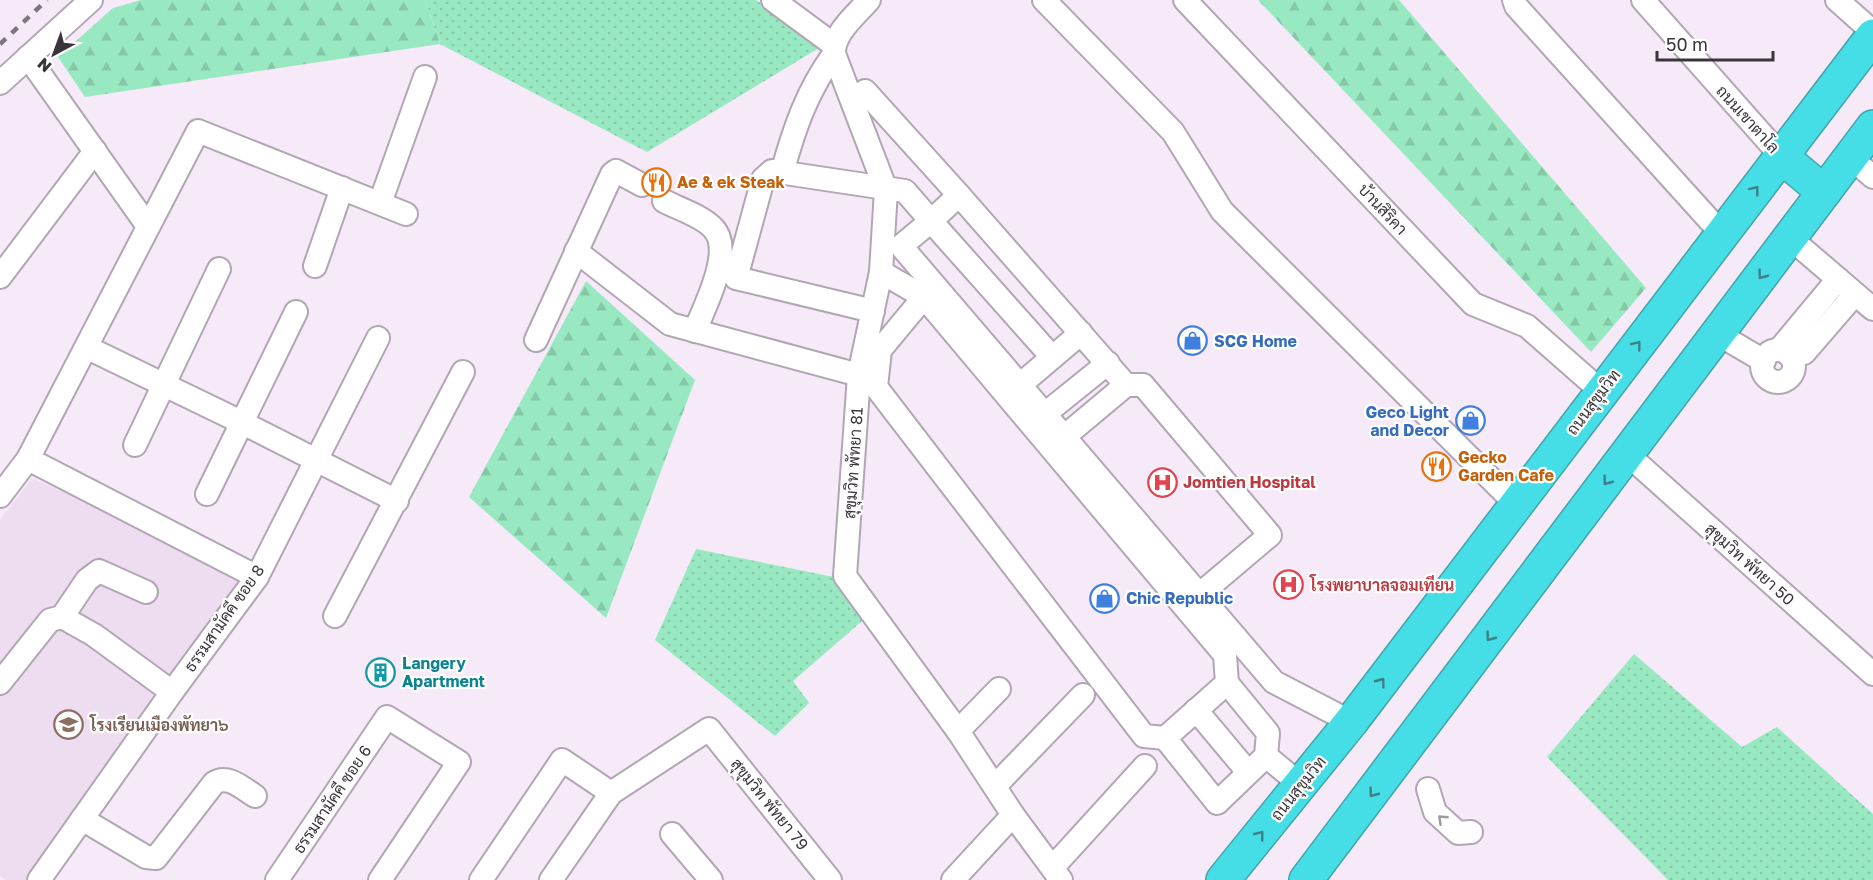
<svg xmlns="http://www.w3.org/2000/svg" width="1873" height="880" font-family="'Golos Text',Sarabun,sans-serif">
  <defs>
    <pattern id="grass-dots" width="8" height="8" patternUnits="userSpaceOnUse" patternTransform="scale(1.5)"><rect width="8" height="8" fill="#98e9c1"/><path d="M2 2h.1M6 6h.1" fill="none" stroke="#84c8a7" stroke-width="1.8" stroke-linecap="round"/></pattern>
    <pattern id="forest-firs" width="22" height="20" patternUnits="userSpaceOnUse" patternTransform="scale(1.5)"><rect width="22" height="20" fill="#98e9c1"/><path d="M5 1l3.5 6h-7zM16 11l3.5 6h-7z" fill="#84c8a7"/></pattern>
  </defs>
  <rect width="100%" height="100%" fill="#f6e9f8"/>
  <!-- built -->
  <polygon fill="#eedcf1" points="32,478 244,574 28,880 6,880 0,876 0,520"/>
  <!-- grass -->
  <g fill="url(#grass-dots)">
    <polygon points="425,0 756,0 824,45 647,152 440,44"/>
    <polygon points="696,549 839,578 869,615 793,681 809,703 775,736 655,640"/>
    <polygon points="1634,654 1742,747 1777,727 1873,814 1873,880 1668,880 1547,757"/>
  </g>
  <!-- forest -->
  <g fill="url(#forest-firs)">
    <polygon points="141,0 425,0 440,44 85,97 58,57 113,8"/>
    <polygon points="1258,0 1399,0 1646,288 1591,352"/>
    <polygon points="586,281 695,380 606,618 469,497"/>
  </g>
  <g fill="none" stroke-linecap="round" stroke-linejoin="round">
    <defs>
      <g id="minor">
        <polyline points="773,0 834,45"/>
        <path d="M869 0C856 15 833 33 834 54L886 190 881 272 859 375 845 576 958 731 1013 815 1061 880"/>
        <polyline points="1044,0 1173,132 1222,211 1516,504"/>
        <polyline points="1185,0 1473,304 1527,326 1601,391"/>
        <polyline points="1514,0 1516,6 1722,234"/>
        <polyline points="1643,0 1782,157"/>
        <polyline points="1837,0 1873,32"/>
        <polyline points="28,57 147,225"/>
        <polyline points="0,83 91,0"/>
        <polyline points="865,91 959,195"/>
        <polyline points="1850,157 1873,177"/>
        <path d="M782 173C794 129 807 91 834 54"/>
        <path d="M664 201C679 209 702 216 713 228 735 250 704 307 695 331"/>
        <polyline points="380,203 425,77"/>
        <polyline points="1790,238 1873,309"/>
        <polyline points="576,251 670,324 859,375"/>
        <polyline points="315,266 342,188"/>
        <polyline points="881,272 924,297 1225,655 1227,683 1268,733 1266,756"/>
        <polyline points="0,277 95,151"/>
        <polyline points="924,297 880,350 876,387 1144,736 1165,738"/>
        <polyline points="873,311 736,278 763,179 772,171 905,191 931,221 901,246 1274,682 1351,722"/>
        <polyline points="1718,334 1764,361"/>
        <polyline points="536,340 612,174 616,171 642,185"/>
        <polyline points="88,348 241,422 397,501"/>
        <polyline points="1779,350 1838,279"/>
        <circle cx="1778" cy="366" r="16"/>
        <polyline points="1790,356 1804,353 1855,294"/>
        <polyline points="1052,357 931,221 959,195 1126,385 1143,385 1270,535 1199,595"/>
        <polyline points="1021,384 1081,333"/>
        <polyline points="1046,413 1108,363"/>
        <polyline points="1065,436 1126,385"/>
        <polyline points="135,445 219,269"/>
        <polyline points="1627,454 1873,674"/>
        <polyline points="28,459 257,577"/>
        <polyline points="207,494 296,312"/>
        <polyline points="0,496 28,459 198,131 406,214"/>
        <polyline points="335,616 463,372"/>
        <polyline points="62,617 87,580 99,571 146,592"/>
        <polyline points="0,683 50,620 62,617 94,635 172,692"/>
        <polyline points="1227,683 1165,738 1217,803 1266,756 1301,785"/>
        <polyline points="1196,710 1248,772"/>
        <polyline points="958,731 999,689"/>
        <polyline points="995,786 1083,695"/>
        <polyline points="1428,789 1435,812 1458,833 1471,832"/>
        <path d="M82 819 146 857 156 858 214 783C228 774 242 788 255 796"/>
        <polyline points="672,834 711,880"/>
        <polyline points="1053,867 1145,766"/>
        <polyline points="39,880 172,692 257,577 378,338"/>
        <polyline points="277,880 387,717 459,762 380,880"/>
        <polyline points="481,880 562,760 611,793"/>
        <polyline points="551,880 611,793 709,729 830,880"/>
        <polyline points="953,880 1013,815"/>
      </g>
      <g id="highway">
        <polyline points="1782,157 1824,192"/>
        <polyline points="1223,880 1351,722 1873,36"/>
        <polyline points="1306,880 1873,127"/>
      </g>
    </defs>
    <!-- minor casing -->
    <use href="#minor" stroke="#b2a6b4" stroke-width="26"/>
    <!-- highway casing -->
    <use href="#highway" stroke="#42a3aa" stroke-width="36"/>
    <!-- minor -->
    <use href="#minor" stroke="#fff" stroke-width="22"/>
    <!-- highway -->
    <use href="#highway" stroke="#46dee6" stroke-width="33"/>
    <!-- rail -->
    <polyline stroke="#7c747e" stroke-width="4.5" stroke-dasharray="8 8" stroke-linecap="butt" points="0,44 47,0"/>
  </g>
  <!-- one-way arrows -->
  <defs><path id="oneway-chevron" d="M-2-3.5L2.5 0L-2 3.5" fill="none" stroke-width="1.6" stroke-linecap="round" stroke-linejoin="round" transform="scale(1.5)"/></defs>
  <g stroke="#3f8188">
    <use href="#oneway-chevron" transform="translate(1755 190) rotate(-52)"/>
    <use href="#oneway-chevron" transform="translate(1762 275) rotate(127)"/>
    <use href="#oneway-chevron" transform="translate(1637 345) rotate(-52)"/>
    <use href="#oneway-chevron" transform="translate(1607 481) rotate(127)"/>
    <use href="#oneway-chevron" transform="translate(1490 637) rotate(127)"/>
    <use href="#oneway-chevron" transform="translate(1381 682) rotate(-53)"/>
    <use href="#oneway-chevron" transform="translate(1373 793) rotate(127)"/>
    <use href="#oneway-chevron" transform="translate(1260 835) rotate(-51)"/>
  </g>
  <use stroke="#9c9a9d" href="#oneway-chevron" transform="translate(1442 819) rotate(-137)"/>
  <!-- icons -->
  <defs>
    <symbol id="restaurant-ring" viewBox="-11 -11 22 22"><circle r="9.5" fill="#fff" stroke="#e8710a" stroke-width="1.5"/><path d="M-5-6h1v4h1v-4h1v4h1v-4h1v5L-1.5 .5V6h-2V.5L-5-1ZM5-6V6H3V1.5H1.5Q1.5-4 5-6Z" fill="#e8710a"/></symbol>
    <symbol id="shop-ring" viewBox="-11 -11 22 22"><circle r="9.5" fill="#fff" stroke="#3f7fe0" stroke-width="1.5"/><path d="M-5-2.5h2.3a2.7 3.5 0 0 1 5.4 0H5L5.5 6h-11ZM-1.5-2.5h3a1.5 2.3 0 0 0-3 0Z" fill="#3f7fe0"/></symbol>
    <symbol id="hospital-ring" viewBox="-11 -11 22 22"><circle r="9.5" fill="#fff" stroke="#e0444e" stroke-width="1.5"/><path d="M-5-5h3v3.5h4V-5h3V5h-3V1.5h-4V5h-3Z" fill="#e0444e"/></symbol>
    <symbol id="building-ring" viewBox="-11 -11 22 22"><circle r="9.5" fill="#fff" stroke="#0f9aa8" stroke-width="1.5"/><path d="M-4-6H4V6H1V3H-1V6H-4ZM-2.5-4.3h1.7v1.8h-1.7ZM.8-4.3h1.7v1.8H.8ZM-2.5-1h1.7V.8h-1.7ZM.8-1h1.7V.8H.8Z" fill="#0f9aa8"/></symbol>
    <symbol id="school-ring" viewBox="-11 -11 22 22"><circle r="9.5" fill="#fff" stroke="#8d6e63" stroke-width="1.5"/><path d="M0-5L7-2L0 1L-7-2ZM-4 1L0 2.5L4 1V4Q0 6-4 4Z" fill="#8d6e63"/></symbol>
  </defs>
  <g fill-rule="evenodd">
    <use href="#restaurant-ring" x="640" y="166" width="33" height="33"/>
    <use href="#shop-ring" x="1176" y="324" width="33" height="33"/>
    <use href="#shop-ring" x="1454" y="404" width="33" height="33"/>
    <use href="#restaurant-ring" x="1420" y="450" width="33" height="33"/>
    <use href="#hospital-ring" x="1146" y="466" width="33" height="33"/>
    <use href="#hospital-ring" x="1272" y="568" width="33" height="33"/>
    <use href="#shop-ring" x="1088" y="582" width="33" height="33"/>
    <use href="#building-ring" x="364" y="656" width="33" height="33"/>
    <use href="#school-ring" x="52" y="708" width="33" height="33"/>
  </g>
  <g text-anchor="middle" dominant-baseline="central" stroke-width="4.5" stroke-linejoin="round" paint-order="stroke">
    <!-- street labels -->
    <g font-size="16" fill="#3a353b" stroke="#fff">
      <text transform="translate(1748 119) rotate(48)">ถนนเขาตาโล</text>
      <text transform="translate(1383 209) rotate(47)">บ้านสิริคา</text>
      <text transform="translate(1593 402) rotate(-53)">ถนนสุขุมวิท</text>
      <text transform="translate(853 463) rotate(-86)">สุขุมวิท พัทยา 81</text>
      <text transform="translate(1750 564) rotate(42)">สุขุมวิท พัทยา 50</text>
      <text transform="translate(224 618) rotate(-55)">ธรรมสามัคคี ซอย 8</text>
      <text transform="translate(1298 788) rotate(-51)">ถนนสุขุมวิท</text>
      <text transform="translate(332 799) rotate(-56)">ธรรมสามัคคี ซอย 6</text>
      <text transform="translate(770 804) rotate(51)">สุขุมวิท พัทยา 79</text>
    </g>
    <!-- food labels -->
    <g font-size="16" font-weight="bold" fill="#c56008" stroke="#fff" text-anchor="start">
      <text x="677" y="182">Ae &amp; ek Steak</text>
      <text x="1458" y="457">Gecko<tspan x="1458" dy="18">Garden Cafe</tspan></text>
    </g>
    <!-- shop labels -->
    <g font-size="16" font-weight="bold" fill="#366cbe" stroke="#fff" text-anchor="start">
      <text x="1214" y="341">SCG Home</text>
      <text x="1449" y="412" text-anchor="end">Geco Light<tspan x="1449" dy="18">and Decor</tspan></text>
      <text x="1126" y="598">Chic Republic</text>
    </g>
    <!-- health labels -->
    <g font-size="16" font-weight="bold" fill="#be3a42" stroke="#fff" text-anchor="start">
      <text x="1183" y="482">Jomtien Hospital</text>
      <text x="1310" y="585">โรงพยาบาลจอมเทียน</text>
    </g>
    <!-- culture labels -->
    <g font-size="16" font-weight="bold" fill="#0d838f" stroke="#fff" text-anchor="start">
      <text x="402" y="663">Langery<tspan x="402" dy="18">Apartment</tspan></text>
    </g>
    <!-- education labels -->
    <g font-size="16" font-weight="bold" fill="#785e54" stroke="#fff" text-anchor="start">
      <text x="90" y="725">โรงเรียนเมืองพัทยา๖</text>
    </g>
  </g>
  <!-- north arrow -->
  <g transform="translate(54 54) rotate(221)" stroke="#ffffff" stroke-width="4.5" paint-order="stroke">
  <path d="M0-4.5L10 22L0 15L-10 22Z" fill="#3a353b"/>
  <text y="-9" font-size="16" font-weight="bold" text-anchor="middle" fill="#3a353b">N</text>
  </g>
  <!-- scale -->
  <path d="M1657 51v9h116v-9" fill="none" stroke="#3a353b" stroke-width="3"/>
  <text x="1666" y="51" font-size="18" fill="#3a353b" stroke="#ffffff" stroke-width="4.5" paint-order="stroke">50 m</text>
</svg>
